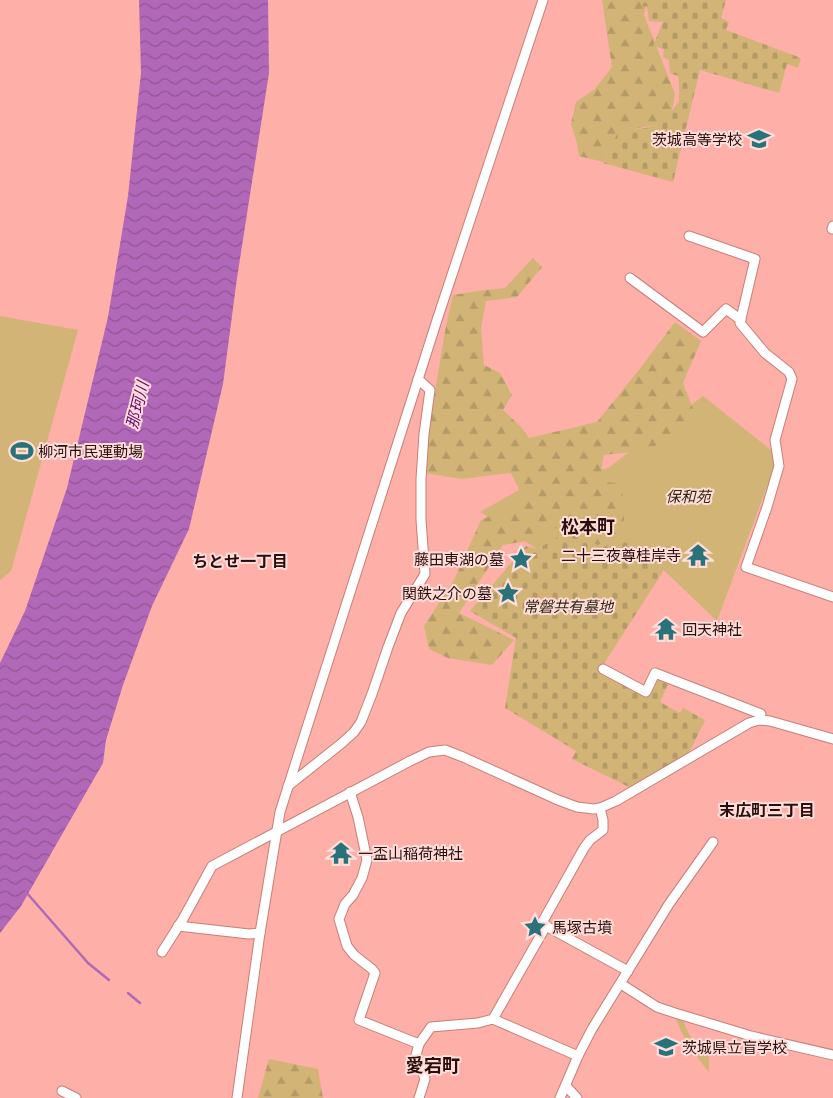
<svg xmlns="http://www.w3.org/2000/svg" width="833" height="1098" font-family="'Libre Baskerville','Noto Sans JP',serif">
  <defs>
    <pattern id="forest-firs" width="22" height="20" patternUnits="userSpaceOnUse" patternTransform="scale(1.25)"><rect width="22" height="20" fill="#d2b477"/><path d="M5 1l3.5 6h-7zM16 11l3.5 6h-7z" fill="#b49a66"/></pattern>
    <pattern id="cemetery-stones" width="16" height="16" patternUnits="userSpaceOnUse" patternTransform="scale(1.25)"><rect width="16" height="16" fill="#d2b477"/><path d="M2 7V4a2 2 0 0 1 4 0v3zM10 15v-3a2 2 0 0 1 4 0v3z" fill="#b49a66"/></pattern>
    <pattern id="water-waves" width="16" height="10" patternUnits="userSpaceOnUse" patternTransform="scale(1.25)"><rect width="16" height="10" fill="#b268b8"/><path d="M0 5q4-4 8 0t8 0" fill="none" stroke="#915494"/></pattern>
  </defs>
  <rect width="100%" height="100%" fill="#fdafa8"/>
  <!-- green -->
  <g fill="#d2b477">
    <polygon points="0,316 78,330 11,571 0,580"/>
    <polygon points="703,396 771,450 775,465 717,621 630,538 595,550 570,530 537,549 480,512 524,487 608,468"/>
    <path d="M676 1019 684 1022C688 1037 698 1046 709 1055V1072C695 1055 683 1039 676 1019Z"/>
  </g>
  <!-- forest -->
  <g fill="url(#forest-firs)">
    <polygon points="602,0 648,0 644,15 675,94 671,116 660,124 634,129 621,130 603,162 579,156 577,143 571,124 576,102 595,89 612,67"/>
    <polygon points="533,258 542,267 517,297 486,301 481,329 484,365 500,373 512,395 503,410 521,427 529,438 597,422 638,371 675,322 701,341 683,383 697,419 674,439 640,451 604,455 599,481 622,484 625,536 597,545 570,522 526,541 503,545 459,613 514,640 492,665 448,658 429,649 424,626 454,580 481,520 525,501 511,473 461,479 425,473 428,432 446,326 453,295 478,291 505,288"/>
    <polygon points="269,1059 318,1069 323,1098 258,1098"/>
  </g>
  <!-- cemetery -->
  <g fill="url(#cemetery-stones)">
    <polygon points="642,0 726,0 721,18 729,22 726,30 801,58 798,68 787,64 779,93 700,70 673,182 603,163 619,130 646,128 666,120 679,101 679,83 678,76 670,73 669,60 663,57 664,49 653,46 663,22 649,21 647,6 643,7"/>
    <polygon points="570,530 595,550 630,537 664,570 600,670 649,696 657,680 668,684 660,702 680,713 683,708 705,720 688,755 631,788 572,759 576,751 505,708 516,638 470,611 526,546 537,549"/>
  </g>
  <!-- water -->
  <polygon fill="url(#water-waves)" points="139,0 268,0 269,73 237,278 223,384 189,529 152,606 123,685 106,740 103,763 21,906 0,933 0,663 25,611 67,488 108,317 128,196 141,73"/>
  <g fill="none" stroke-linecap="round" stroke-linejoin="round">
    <!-- stream -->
    <g stroke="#b268b8" stroke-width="2.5">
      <polyline points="26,892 88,963 109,980"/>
      <polyline points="128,993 140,1003"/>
    </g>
    <defs>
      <g id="minor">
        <polyline points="833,226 832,229 833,229"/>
        <polyline points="689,236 755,259 740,323 765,353 789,372 792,379 775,440 779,466 767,507 746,567 833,597"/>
        <polyline points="630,278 703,332 726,309 741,320"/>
        <polyline points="603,669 646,692 655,673 761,714"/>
        <polyline points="288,786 342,743 354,732 361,722 372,694 388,647 401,613 425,574 421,520 421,479 424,434 430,390 418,379"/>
        <polyline points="350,792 358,817 367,860 362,878 353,895 345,904 339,919 347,946 354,955 372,969 375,973 359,1020 419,1044"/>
        <polyline points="178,926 249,934 260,933"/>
        <polyline points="546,926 628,971"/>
        <polyline points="162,952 183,919 212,866 410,761 429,752 445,750 463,757 558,800 577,807 594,809 600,808 616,801 749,723 759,720 770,721 833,739"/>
        <polyline points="621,984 657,1007 675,1013 751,1036 833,1055"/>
        <polyline points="578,1056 493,1019 546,926 543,921 584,848 590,840 603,830 603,820 600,808"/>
        <polyline points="566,1086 577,1098"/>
        <polyline points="62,1091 76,1098"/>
        <polyline points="237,1098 260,933 280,812 437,320 543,0"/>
        <polyline points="419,1098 425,1079 416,1055 419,1044 431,1027 478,1023 493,1019"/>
        <polyline points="560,1098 578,1056 592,1029 669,904 713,842"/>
      </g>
    </defs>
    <!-- minor casing -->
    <use href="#minor" stroke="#c87f79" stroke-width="11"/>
    <!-- minor -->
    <use href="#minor" stroke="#fff" stroke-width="9"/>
  </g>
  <!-- icons -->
  <defs>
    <symbol id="school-bare" viewBox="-9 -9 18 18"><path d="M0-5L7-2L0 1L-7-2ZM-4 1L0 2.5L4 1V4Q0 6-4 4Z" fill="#29727a" stroke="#ffdeda" stroke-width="2.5" paint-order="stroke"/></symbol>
    <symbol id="stadium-bare" viewBox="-9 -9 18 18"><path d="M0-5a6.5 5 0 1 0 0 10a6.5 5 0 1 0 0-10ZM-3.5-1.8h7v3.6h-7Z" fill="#29727a" stroke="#ffdeda" stroke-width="2.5" paint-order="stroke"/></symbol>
    <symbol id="temple-bare" viewBox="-9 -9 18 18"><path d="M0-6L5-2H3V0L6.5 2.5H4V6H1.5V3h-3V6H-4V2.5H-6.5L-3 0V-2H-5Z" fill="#29727a" stroke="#ffdeda" stroke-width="2.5" paint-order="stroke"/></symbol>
    <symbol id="sight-bare" viewBox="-9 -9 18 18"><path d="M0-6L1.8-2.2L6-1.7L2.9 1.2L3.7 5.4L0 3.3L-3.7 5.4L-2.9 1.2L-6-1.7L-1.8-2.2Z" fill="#29727a" stroke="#ffdeda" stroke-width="2.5" paint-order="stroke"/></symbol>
  </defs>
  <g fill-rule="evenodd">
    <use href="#school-bare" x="743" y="123" width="32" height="32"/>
    <use href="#stadium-bare" x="6" y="435" width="32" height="32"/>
    <use href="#temple-bare" x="682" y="539" width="32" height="32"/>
    <use href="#sight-bare" x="505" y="543" width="32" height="32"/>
    <use href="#sight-bare" x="492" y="577" width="32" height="32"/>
    <use href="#temple-bare" x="650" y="613" width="32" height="32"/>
    <use href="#temple-bare" x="325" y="837" width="32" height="32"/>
    <use href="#sight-bare" x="519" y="911" width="32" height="32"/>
    <use href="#school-bare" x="650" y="1031" width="32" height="32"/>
  </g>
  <g text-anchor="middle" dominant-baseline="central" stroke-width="4" stroke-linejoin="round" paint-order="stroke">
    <!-- poi labels -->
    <g font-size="15" fill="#2a0e0d" stroke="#ffdeda" text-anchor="start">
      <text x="742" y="139" text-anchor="end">茨城高等学校</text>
      <text x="38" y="451">柳河市民運動場</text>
      <text x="681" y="555" text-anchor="end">二十三夜尊桂岸寺</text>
      <text x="504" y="559" text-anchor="end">藤田東湖の墓</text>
      <text x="492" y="593" text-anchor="end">関鉄之介の墓</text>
      <text x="682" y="629">回天神社</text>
      <text x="358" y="853">一盃山稲荷神社</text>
      <text x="552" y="927">馬塚古墳</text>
      <text x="682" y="1047">茨城県立盲学校</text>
    </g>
    <!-- park labels -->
    <g font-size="15" font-style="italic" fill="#312814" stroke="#ffdeda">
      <text x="688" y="496">保和苑</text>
      <text x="568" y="606">常磐共有墓地</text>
    </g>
    <!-- water labels -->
    <g font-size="16" font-style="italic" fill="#6b0773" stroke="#ffdeda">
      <text transform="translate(137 405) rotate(-76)">那珂川</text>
    </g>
    <!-- neighbourhood labels -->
    <g font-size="16" font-weight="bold" fill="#2a0e0d" stroke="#ffdeda">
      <text x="240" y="561">ちとせ一丁目</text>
      <text x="767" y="810">末広町三丁目</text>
    </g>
    <!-- quarter labels -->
    <g font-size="18" font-weight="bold" fill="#2a0e0d" stroke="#ffdeda">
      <text x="588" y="527">松本町</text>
      <text x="433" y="1066">愛宕町</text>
    </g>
  </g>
</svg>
